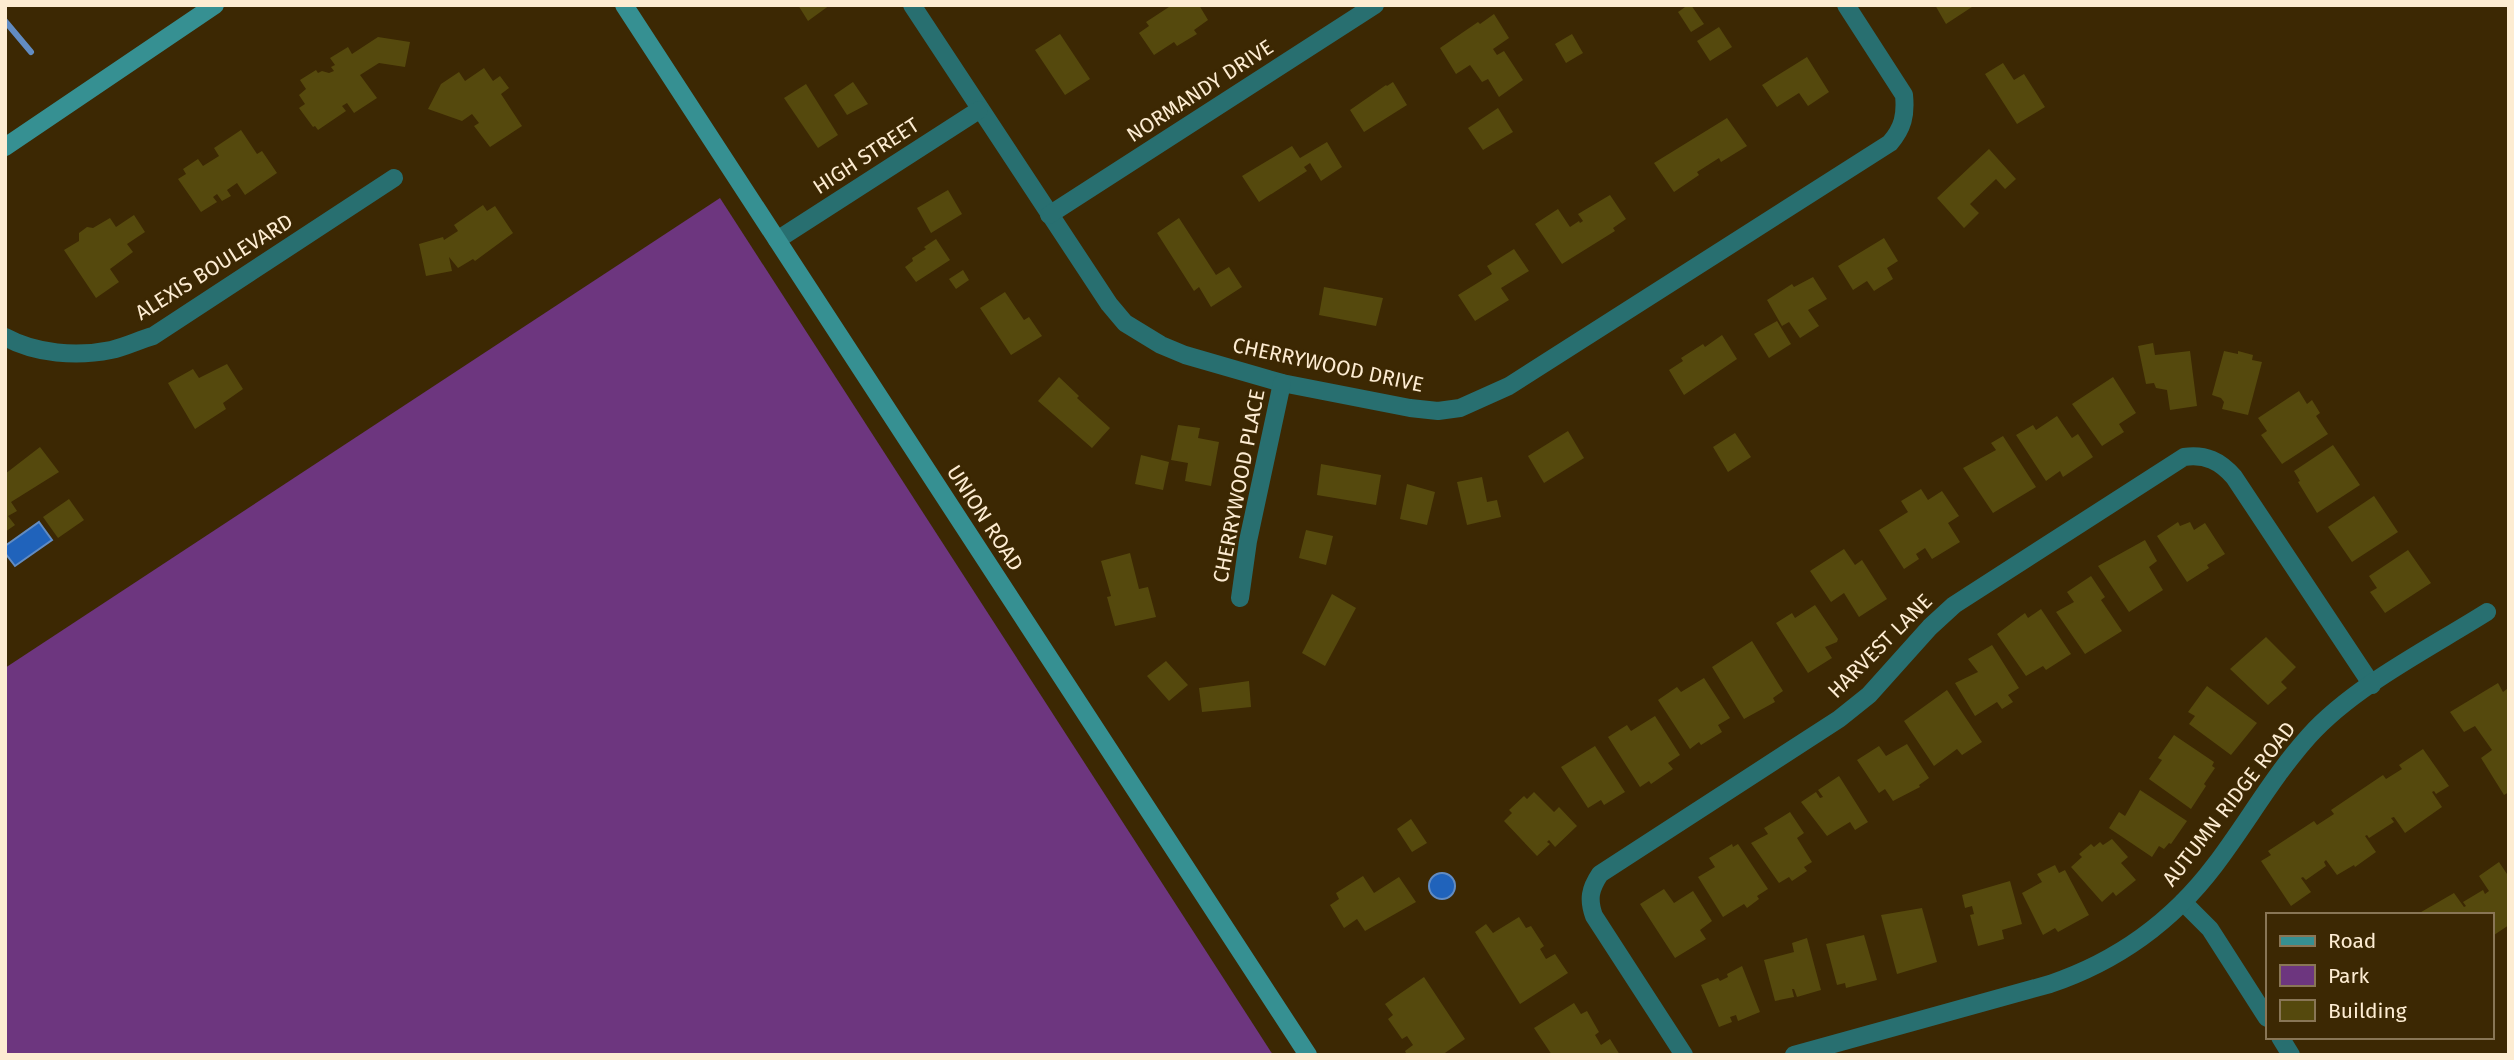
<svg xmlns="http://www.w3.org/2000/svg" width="2514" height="1060" font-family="'Fira Sans',sans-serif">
  <rect width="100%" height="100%" fill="#3c2803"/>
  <!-- green -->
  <polygon fill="#6d367f" points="720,198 1273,1055 5,1055 5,668"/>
  <!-- water -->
  <g fill="#2063bb" stroke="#628cc2" stroke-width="2">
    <polygon points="39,522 52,540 15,566 5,553 5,546"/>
    <circle cx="1442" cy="886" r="13"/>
  </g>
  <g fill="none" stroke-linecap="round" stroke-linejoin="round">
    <!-- stream -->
    <polyline stroke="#628cc2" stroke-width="6" points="5,21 31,52"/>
  </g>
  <!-- building -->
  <g fill="#55490d">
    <polygon points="798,5 830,5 808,21"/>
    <polygon points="1172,5 1199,5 1208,20 1194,30 1197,34 1177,46 1174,42 1154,55 1139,33 1149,26 1146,22"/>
    <polygon points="1688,5 1691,5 1704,24 1691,32 1678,12"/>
    <polygon points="1935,5 1975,5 1946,24"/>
    <polygon points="1494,14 1509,38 1493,49 1497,55 1504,51 1523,80 1499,97 1488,79 1482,82 1470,65 1456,74 1440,48 1478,22 1480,24"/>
    <polygon points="1719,27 1732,47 1710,61 1697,41"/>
    <polygon points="1060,34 1090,79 1065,95 1035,50"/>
    <polygon points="1572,34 1583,53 1566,63 1555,44"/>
    <polygon points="378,37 410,42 405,67 379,63 360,75 377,98 354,113 347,103 342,106 346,111 318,130 315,126 313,127 299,108 305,104 299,95 306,89 300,80 316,70 318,73 322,71 329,73 334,71 331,67 335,65 330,58 348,47 352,54"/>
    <polygon points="1807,57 1829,92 1808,106 1799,93 1777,107 1762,85"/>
    <polygon points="2003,63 2014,80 2024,74 2045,107 2017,124 1985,74"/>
    <polygon points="484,68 493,81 500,76 509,88 501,94 522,126 490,147 474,126 479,123 472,114 462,121 428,109 441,84 459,72 465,81"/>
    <polygon points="853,82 868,104 847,115 834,95"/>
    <polygon points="1393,82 1407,105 1364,132 1350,110 1386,85 1387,86"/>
    <polygon points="806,84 838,135 818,148 784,98"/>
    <polygon points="1498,108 1513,132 1483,150 1468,128"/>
    <polygon points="1727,118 1747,146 1721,162 1719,158 1697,172 1699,175 1674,192 1654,163"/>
    <polygon points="241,130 257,154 262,151 277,173 245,195 237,183 227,190 231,196 222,201 217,194 213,197 217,202 201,212 178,179 186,174 183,169 198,159 203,166 219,156 214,148"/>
    <polygon points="1327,142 1342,167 1321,181 1310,163 1304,167 1307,171 1259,202 1242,176 1292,146 1300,158"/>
    <polygon points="1989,149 2016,179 2005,189 1996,179 1970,204 1979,213 1964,228 1937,198"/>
    <polygon points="948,190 962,214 931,233 917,208"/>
    <polygon points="1610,195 1626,219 1613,228 1615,231 1562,264 1535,224 1558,209 1570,227 1579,221 1580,223 1583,221 1578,214"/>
    <polygon points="483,205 487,211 495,206 513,233 475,261 473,259 458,268 449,257 452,271 426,276 419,244 443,237 444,240 458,231 454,225"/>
    <polygon points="134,215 145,232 127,244 133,252 110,269 119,282 96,298 64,250 79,241 79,233 87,227 93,228 110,218 116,227"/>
    <polygon points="1179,218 1216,275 1229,267 1242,287 1211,307 1199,287 1194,291 1157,233"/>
    <polygon points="1884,238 1898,261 1887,268 1893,279 1874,291 1867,281 1853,290 1838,266"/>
    <polygon points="936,239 950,260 916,282 905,267 913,261 912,258 926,249 924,247"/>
    <polygon points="1514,249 1529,271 1501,288 1509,300 1475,321 1458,295 1492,274 1487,266"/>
    <polygon points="963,270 969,280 956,289 949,279"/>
    <polygon points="1813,277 1827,299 1808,310 1819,326 1800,338 1789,322 1782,326 1767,300 1792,284 1794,287"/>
    <polygon points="1324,287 1383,298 1376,326 1319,315"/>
    <polygon points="1005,292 1024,320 1029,317 1042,336 1011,355 980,308"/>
    <polygon points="1777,321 1791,344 1769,358 1754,334"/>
    <polygon points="1722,335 1737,359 1684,395 1669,370 1683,361 1681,358 1703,344 1705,347"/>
    <polygon points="2153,343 2155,355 2190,351 2197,406 2170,410 2167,390 2156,388 2154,383 2146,384 2138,346"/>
    <polygon points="2224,351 2238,354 2238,351 2253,355 2252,360 2262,362 2248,415 2222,409 2224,402 2221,398 2212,395"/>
    <polygon points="227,364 243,389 223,403 226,409 195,429 168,383 193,369 199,378"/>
    <polygon points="1059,377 1079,396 1077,398 1110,428 1092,448 1038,401"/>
    <polygon points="2113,377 2136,413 2119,424 2124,432 2102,446 2072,404"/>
    <polygon points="2299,391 2307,404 2312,400 2320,413 2316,416 2328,434 2282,464 2261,435 2267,431 2258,418"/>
    <polygon points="2057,416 2072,438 2078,434 2093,457 2063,477 2060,471 2046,481 2016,435 2033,425 2036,430"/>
    <polygon points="1178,425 1200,428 1198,438 1219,442 1211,486 1185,481 1188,463 1171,460"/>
    <polygon points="1568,431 1584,458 1544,483 1528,456"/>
    <polygon points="1735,433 1751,457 1728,472 1713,447"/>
    <polygon points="2003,436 2036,487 1993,513 1963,468 1996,450 1991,443"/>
    <polygon points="2333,445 2360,485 2317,513 2298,482 2300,481 2294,471"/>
    <polygon points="40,447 59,472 11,502 17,511 8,516 15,525 5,532 5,474"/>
    <polygon points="1141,455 1169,462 1163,490 1135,484"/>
    <polygon points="1321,464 1381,475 1376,505 1317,495"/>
    <polygon points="1482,477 1487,502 1497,500 1501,517 1467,525 1457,482"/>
    <polygon points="1407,484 1435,492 1427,525 1400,519"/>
    <polygon points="1921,489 1928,500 1942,491 1959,516 1948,523 1960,542 1932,559 1925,548 1916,554 1919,559 1904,569 1879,530 1908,512 1901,501"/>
    <polygon points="2374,496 2398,532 2352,562 2328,527"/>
    <polygon points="69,499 84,520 58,538 43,517"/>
    <polygon points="2178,522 2180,526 2190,522 2194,530 2205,523 2225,554 2207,565 2209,568 2187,582 2157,536"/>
    <polygon points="1306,530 1333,536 1326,565 1299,558"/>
    <polygon points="2145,540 2157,561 2149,567 2163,590 2129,612 2098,566"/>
    <polygon points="1844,549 1855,565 1862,560 1887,599 1859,617 1844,593 1831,602 1810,571"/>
    <polygon points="2408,550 2431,583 2385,613 2370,592 2377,588 2369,576"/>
    <polygon points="1130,553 1139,589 1148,587 1156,617 1115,626 1107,597 1111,596 1101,561"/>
    <polygon points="2091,576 2105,597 2101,600 2122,631 2085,654 2056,612 2074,602 2067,592"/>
    <polygon points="1332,594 1356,608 1325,666 1302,653"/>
    <polygon points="1815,605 1838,639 1837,642 1825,647 1832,658 1808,673 1776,623 1792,613 1795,618"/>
    <polygon points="2041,609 2071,654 2046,670 2043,666 2026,676 1997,634 2025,613 2028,618"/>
    <polygon points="2266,637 2296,667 2281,682 2287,688 2268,705 2230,669"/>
    <polygon points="1752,641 1783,691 1773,698 1775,702 1744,719 1712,667"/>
    <polygon points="1992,645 2019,688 2008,695 2013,702 2002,709 1997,702 1975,716 1955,683 1978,672 1968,659"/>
    <polygon points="1166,661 1188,685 1169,701 1147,676"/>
    <polygon points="1704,678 1730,718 1718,725 1722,732 1701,745 1699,742 1690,749 1658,700 1677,687 1681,692"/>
    <polygon points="1249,681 1251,707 1202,712 1199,688"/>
    <polygon points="2498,683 2503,692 2507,689 2509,691 2509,792 2504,795 2481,758 2492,750 2475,726 2464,732 2450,712"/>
    <polygon points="2207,686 2257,723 2231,755 2189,724 2195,716 2188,712"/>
    <polygon points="1947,690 1982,742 1962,755 1957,749 1934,766 1904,721"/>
    <polygon points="1655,716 1680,755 1668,763 1673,769 1651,784 1649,781 1640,787 1608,737 1627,725 1631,731"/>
    <polygon points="2174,735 2214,762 2212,766 2215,768 2204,784 2206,786 2191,809 2149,779 2162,760 2158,758"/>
    <polygon points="1907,744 1929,778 1919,785 1920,787 1893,801 1885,789 1879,793 1857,760 1879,746 1886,756"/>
    <polygon points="1595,746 1625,792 1604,805 1601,800 1588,808 1561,767"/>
    <polygon points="2423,749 2449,786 2436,794 2434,791 2432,792 2442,807 2405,833 2394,817 2391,818 2394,822 2369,838 2367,835 2365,836 2376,852 2355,867 2354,865 2337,875 2326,860 2324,862 2326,866 2306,880 2303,877 2301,878 2311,892 2291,906 2261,861 2271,855 2268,851 2314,821 2317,825 2334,814 2331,810 2383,775 2386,779 2402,769 2399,765"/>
    <polygon points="1839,776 1868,822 1855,830 1850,822 1827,836 1801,802 1816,792 1820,798 1823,797 1818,790"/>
    <polygon points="2140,790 2187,821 2171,844 2169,843 2164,849 2159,846 2152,857 2109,828 2119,812 2125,816"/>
    <polygon points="1534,792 1554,812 1559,807 1577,826 1555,847 1549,840 1547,842 1550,844 1537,856 1504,821 1512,813 1509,810 1524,796 1527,799"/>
    <polygon points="1790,812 1804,833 1797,838 1812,862 1804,867 1807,871 1792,881 1789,877 1779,883 1751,843 1768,834 1764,828"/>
    <polygon points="1411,819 1427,843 1412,852 1397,829"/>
    <polygon points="2112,839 2128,857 2121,863 2136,880 2116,896 2113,892 2102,902 2071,867 2082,857 2079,854 2091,844 2094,847 2100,842 2103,845"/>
    <polygon points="1732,844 1733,847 1738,844 1768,889 1757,896 1759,899 1747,908 1744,904 1723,917 1698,877 1715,867 1709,858"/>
    <polygon points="2499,862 2509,877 2509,925 2491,937 2491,915 2416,915 2454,893 2464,907 2466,906 2463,902 2483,890 2485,894 2489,891 2479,876"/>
    <polygon points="2055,865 2059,873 2065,870 2089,915 2058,932 2055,928 2043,935 2022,893 2042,882 2037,874"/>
    <polygon points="1363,876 1374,893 1399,877 1416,902 1365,931 1357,919 1344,928 1330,905 1339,899 1336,893"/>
    <polygon points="2010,881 2022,924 2002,930 2004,939 1978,946 1970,915 1974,914 1972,906 1965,908 1962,895"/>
    <polygon points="1664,889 1674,903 1693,891 1712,921 1700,930 1706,939 1675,958 1640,904"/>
    <polygon points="1922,908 1937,962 1897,974 1881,915"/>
    <polygon points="1519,917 1526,928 1531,926 1544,946 1540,949 1546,959 1555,954 1568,973 1520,1004 1475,932 1486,924 1493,933"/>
    <polygon points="1864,935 1877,980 1846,988 1845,983 1837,985 1826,944"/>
    <polygon points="1807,938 1821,990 1797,997 1794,989 1792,989 1794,997 1775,1001 1764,960 1794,952 1792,943"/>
    <polygon points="1742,966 1760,1012 1738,1021 1736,1015 1730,1017 1732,1022 1719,1027 1701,985 1718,978 1720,981 1728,977 1727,974"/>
    <polygon points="1424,977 1465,1039 1442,1055 1407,1055 1405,1051 1413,1045 1407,1036 1402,1039 1388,1019 1393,1015 1385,1004"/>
    <polygon points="1574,1003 1581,1014 1587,1011 1599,1032 1595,1035 1601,1045 1610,1039 1620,1055 1552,1055 1534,1028"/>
  </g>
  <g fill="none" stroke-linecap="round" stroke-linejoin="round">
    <!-- street -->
    <g stroke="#286f70" stroke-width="18">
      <path d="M912 5 1109 304 1125 323 1161 345 1185 355 1282 383 1410 408 1438 411 1460 408 1509 386 1890 143C1903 128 1906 115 1904 95L1846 5"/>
      <polyline points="1049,215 1375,5"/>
      <polyline points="777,240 979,110"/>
      <path d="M5 337C36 354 77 357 111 350 125 347 139 340 153 336L394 178"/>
      <polyline points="1240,598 1248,541 1282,383"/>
      <polyline points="2183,902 2210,929 2267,1018"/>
      <polyline points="2280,1037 2291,1055"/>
      <path d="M1684 1055 1594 916C1588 899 1590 889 1600 874L1839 719 1869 695 1930 627 1954 605 2184 457C2206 454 2220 461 2234 477L2372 685"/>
      <path d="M1794 1055 2050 984C2118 961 2172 922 2215 865 2247 823 2273 776 2309 736 2354 686 2430 648 2487 612"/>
    </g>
    <!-- secondary -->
    <g stroke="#369092" stroke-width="18">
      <polyline points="624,5 1308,1055"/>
      <polyline points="5,147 215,5"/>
    </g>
  </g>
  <g text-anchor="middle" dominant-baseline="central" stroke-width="5" stroke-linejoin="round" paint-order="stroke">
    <!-- street labels -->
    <g font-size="21" fill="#fdecd2" stroke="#3c2803">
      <text transform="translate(1200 91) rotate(-33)">NORMANDY DRIVE</text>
      <text transform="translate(866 156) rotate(-33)">HIGH STREET</text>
      <text transform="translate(214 267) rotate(-32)">ALEXIS BOULEVARD</text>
      <text transform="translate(1328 365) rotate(12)">CHERRYWOOD DRIVE</text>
      <text transform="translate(1239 486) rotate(-79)">CHERRYWOOD PLACE</text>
      <text transform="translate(985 518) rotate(57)">UNION ROAD</text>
      <text transform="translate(1880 646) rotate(-45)">HARVEST LANE</text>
      <text transform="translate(2229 804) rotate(-52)">AUTUMN RIDGE ROAD</text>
    </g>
  </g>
  <!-- border -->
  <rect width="2514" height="1060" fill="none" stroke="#fdecd2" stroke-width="14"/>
  <!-- legend -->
  <rect x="2266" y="913" width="228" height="126" fill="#3c2803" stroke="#897656" stroke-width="2"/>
  <rect x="2280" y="936" width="35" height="10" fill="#369092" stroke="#897656" stroke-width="2"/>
  <text x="2328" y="948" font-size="21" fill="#fdecd2">Road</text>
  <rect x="2280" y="965" width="35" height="21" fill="#6d367f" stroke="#897656" stroke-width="2"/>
  <text x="2328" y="983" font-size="21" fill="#fdecd2">Park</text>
  <rect x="2280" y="1000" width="35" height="21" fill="#55490d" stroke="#897656" stroke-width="2"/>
  <text x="2328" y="1018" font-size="21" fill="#fdecd2">Building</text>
</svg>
